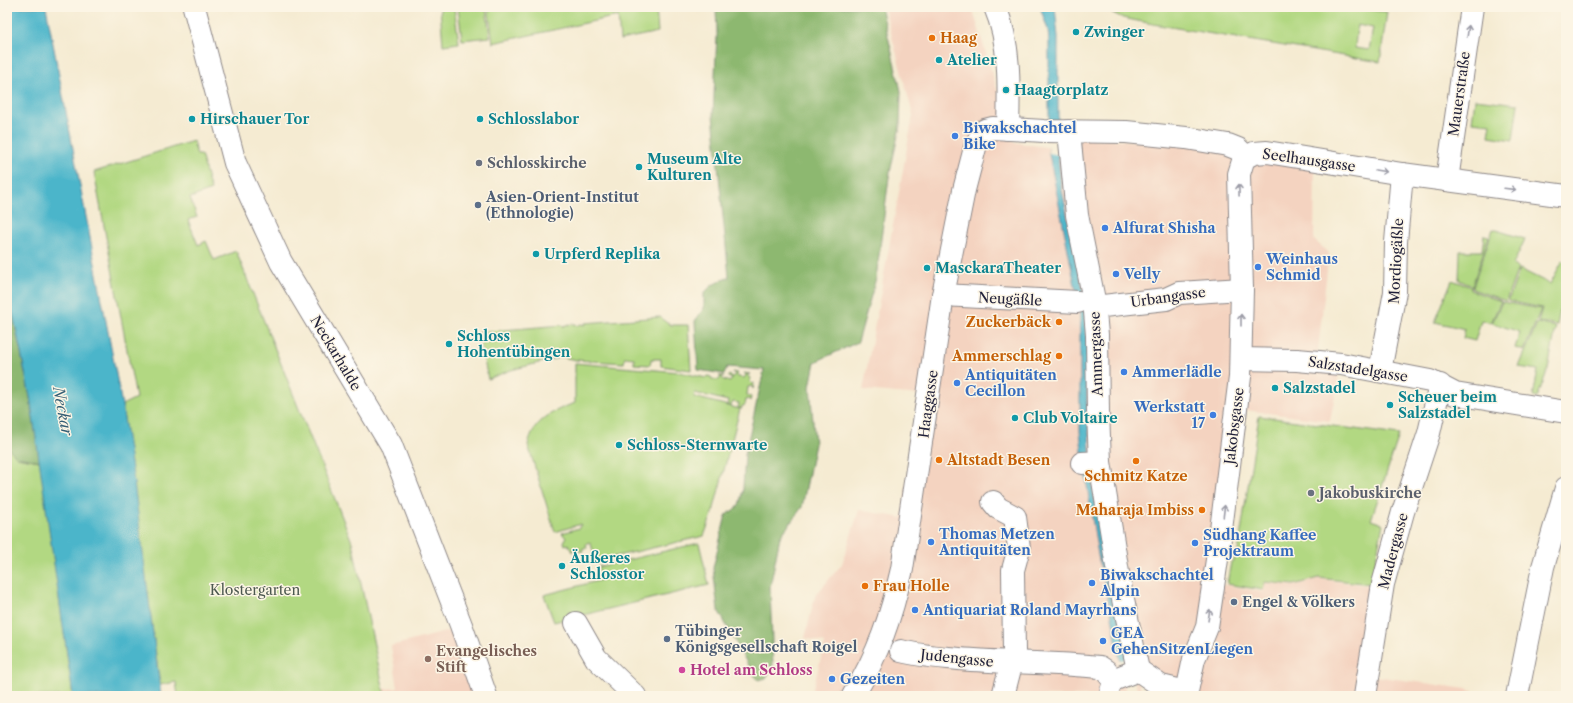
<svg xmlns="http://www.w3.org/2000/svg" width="1573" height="703" font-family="'Libre Caslon Text',serif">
  <rect width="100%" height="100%" fill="#fcf5e5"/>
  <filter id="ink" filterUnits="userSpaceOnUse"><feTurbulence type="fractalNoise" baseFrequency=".025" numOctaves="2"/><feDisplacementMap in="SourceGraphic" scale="8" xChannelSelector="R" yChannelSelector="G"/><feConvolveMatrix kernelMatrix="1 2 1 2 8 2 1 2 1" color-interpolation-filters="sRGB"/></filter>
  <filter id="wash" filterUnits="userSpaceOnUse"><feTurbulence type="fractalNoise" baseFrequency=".012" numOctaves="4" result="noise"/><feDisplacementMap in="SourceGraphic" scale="16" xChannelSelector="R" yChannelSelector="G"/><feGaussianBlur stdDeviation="0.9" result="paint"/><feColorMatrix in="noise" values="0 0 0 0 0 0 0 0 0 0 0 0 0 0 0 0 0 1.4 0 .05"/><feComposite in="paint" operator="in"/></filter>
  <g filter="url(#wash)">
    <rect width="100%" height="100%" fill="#f5ebd2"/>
    <!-- built -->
    <g fill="#f4d3c0">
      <polygon points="884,7 972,7 1013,142 1065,150 1138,678 1143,696 811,696 825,643 805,638 815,596 842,564 859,510 902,518 920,395 863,390 913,115"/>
      <polygon points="1078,138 1187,143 1315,167 1314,240 1329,253 1317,358 1341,364 1330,421 1245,410 1220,584 1263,592 1265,583 1294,586 1318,579 1377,587 1360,696 1186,696 1141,672 1108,467"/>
      <polygon points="453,630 477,696 385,696 384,689 398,688 391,646"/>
      <polygon points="1375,676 1466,689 1486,696 1372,696"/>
    </g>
    <!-- green -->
    <g fill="#b2d882" stroke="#6a7d5e" fill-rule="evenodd">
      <polygon points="440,7 454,7 459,43 443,45"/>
      <polygon points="458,7 486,7 490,37 462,40"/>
      <polygon points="488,7 656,7 658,32 620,40 618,16 493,43"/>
      <path d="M1110 7H1345L1387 12 1380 62 1153 24 1123 18 1111 12ZM1357 25 1373 28 1369 50 1355 48Z"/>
      <polygon points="1475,99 1518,104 1513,140 1489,136 1491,124 1472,122"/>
      <polygon points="193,141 197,155 201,155 211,190 190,198 197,217 188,220 198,245 206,241 214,260 236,251 352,542 385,696 178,696 176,682 160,685 122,405 136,398 94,172"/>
      <polygon points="1493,229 1525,239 1513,265 1518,268 1506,301 1472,289"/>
      <polygon points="1484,235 1489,236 1472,286 1459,280 1460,251 1482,251"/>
      <polygon points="1563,260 1566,263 1566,283 1557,325 1538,322 1542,308 1508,301 1520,269 1550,284"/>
      <polygon points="1452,280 1471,287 1470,290 1501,301 1491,323 1481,320 1475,341 1463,338 1465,329 1435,322"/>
      <polygon points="1502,302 1541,309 1524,351 1515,348 1520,332 1492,323"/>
      <polygon points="660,317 671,325 688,325 691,370 661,366 661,359 651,359 650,365 634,364 634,358 625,357 624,363 576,360 562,357 511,370 488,379 478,332 563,325 564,327 565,325 576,324 578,326 580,324 585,325 585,323"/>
      <polygon points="1537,323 1556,327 1548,369 1537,398 1533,397 1538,370 1519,367"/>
      <path d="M575 363 679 372 706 378 708 376 711 377 712 379 719 380 721 377 719 376H724L722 378 724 380 730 382 732 379 728 377 729 375 732 377 735 375 733 372 738 373 736 374 738 377 744 378 746 375 744 373 750 374 747 375 750 378V382L752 384 754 383 753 389 752 386 748 387 747 395 751 397 750 401 749 399 746 400 745 405 741 407 742 409 738 408 739 403 733 402 731 405 732 407 726 405 729 404 728 401 695 393 694 397 740 409 713 512 704 536 596 561 591 544 588 542 586 545 587 548H583L582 552 574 548 572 552 568 544 565 545 564 542 566 538 562 533 579 528 581 524 555 532 528 445C533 420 553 411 575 403Z"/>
      <polygon points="1259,416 1399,435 1371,520 1383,524 1371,584 1318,578 1294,585 1265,582 1263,590 1227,584 1231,562 1237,557"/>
      <polygon points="7,447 17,457 40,461 73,696 7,696"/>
      <polygon points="699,543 709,585 554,622 544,595 601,580 598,567"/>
    </g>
    <!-- forest -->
    <g fill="#8db870" stroke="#586d56">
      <polygon points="716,7 881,7 901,91 900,126 889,177 876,278 858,342 815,362 810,387 815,444 802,507 780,537 770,587 773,667 766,678 758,680 753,674 718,610 713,568 726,515 739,506 743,489 745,454 764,370 727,367 724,374 698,370 695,321 704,308 704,293 712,285 729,277 713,115 717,35"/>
      <polygon points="7,285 30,397 40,461 17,457 7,447"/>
    </g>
    <!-- water -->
    <g fill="#4cb5ca" stroke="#376c82">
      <polygon points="7,7 46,7 122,405 134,482 161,696 73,696 30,397 7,285"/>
      <polygon points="1040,7 1055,7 1058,37 1058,155 1061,185 1083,290 1087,338 1087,406 1093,489 1101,539 1137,696 1119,657 1111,611 1099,561 1083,460 1080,432 1080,311 1049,154 1049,42 1048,30"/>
    </g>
    <!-- pier -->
    <g fill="#f5ebd2">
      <polygon points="1060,122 1060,155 1049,153 1047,136"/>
      <polygon points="1128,658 1139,696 1127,696 1118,661"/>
    </g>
  </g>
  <g filter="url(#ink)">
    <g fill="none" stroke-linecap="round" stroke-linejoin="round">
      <defs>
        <polyline id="pedestrian" points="1108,696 1113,680"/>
        <g id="minor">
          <polyline points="194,7 235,163 281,262 391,445 461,625 486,696"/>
          <path d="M995 7C1011 44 1009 90 1008 129"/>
          <polyline points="1069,131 1077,215 1094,300 1097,335 1098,412 1100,462 1120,585 1138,670"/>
          <polyline points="1447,180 1472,7"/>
          <polyline points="943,295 1078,302"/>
          <polyline points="1094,307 1166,299 1179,293 1242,289"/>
          <polyline points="1241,359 1297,360 1341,364 1430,381 1455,394 1566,412"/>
          <polyline points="1380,371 1395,292 1396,242 1402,174"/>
          <polyline points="1082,463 1100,462"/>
          <polyline points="993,502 998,508 1015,517 1019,548 1013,570 1014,653 1003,696"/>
          <polyline points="576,623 596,658 635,696"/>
          <path d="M901 651C920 656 939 657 959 659 1006 663 1053 662 1100 667L1106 671 1113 680 1138 670"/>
          <polyline points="1138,670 1161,686 1186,692"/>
          <path d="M853 696C879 653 891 617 902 569L943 295 964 190 976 144 985 130 993 128 1044 131 1126 132 1186 138 1228 145 1238 149 1246 157"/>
          <polyline points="1186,696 1194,659 1207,627 1219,546 1240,377 1242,289 1239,174 1243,161 1246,157 1254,153 1267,152 1402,174 1566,196"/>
          <polyline points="1365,696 1383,584 1403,512 1429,433 1440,385"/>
          <polyline points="1517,696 1543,567 1566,488"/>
        </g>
      </defs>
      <!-- pedestrian casing -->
      <use href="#pedestrian" stroke="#8c8686" stroke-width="20"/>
      <!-- minor casing -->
      <use href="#minor" stroke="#8c8686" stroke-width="24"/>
      <!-- pedestrian -->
      <use href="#pedestrian" stroke="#fff" stroke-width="19"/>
      <!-- minor -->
      <use href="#minor" stroke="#fff" stroke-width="22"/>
    </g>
    <!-- one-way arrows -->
    <defs><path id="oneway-shaft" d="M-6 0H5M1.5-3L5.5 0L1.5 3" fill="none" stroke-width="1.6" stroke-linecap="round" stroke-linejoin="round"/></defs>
    <g stroke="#9c9ca7">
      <use href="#oneway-shaft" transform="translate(1468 31) rotate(-82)"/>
      <use href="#oneway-shaft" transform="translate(1381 171) rotate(9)"/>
      <use href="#oneway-shaft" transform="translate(1510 189) rotate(7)"/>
      <use href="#oneway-shaft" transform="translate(1239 190) rotate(-91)"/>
      <use href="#oneway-shaft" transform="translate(1241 320) rotate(-90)"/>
      <use href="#oneway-shaft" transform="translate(1224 511) rotate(-83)"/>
      <use href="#oneway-shaft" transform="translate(1209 615) rotate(-81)"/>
    </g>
  </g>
  <!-- markers -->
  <g fill="#0f9aa8" stroke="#fcf5e5" stroke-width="1.5">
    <circle cx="1076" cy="32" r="4"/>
    <circle cx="939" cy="60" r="4"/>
    <circle cx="1006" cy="90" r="4"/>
    <circle cx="192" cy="119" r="4"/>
    <circle cx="480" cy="119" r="4"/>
    <circle cx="639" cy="167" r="4"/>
    <circle cx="536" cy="254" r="4"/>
    <circle cx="927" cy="268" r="4"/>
    <circle cx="449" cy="344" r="4"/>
    <circle cx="1275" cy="388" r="4"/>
    <circle cx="1390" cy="405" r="4"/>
    <circle cx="1015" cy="418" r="4"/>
    <circle cx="619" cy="445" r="4"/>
    <circle cx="562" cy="566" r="4"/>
  </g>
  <g fill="#e8710a" stroke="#fcf5e5" stroke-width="1.5">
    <circle cx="932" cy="38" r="4"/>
    <circle cx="1059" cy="322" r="4"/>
    <circle cx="1059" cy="356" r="4"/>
    <circle cx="939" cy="460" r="4"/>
    <circle cx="1136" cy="461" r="4"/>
    <circle cx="1202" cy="510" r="4"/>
    <circle cx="865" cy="586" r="4"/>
  </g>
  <g fill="#3f7fe0" stroke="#fcf5e5" stroke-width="1.5">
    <circle cx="955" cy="136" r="4"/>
    <circle cx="1105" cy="228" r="4"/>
    <circle cx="1258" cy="267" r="4"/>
    <circle cx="1116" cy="274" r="4"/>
    <circle cx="1124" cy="372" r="4"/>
    <circle cx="957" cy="383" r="4"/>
    <circle cx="1213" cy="415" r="4"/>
    <circle cx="931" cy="542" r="4"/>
    <circle cx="1195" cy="543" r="4"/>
    <circle cx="1092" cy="583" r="4"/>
    <circle cx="915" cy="610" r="4"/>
    <circle cx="1103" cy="641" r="4"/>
    <circle cx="832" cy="679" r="4"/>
  </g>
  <g fill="#6b7280" stroke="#fcf5e5" stroke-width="1.5">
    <circle cx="479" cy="163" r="4"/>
    <circle cx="1311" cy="493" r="4"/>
  </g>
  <g fill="#5c6f8a" stroke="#fcf5e5" stroke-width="1.5">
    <circle cx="478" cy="205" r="4"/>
    <circle cx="1234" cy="602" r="4"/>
    <circle cx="667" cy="639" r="4"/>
  </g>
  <circle fill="#8d6e63" stroke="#fcf5e5" stroke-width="1.5" cx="428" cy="659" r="4"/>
  <circle fill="#d1479c" stroke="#fcf5e5" stroke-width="1.5" cx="682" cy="670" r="4"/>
  <g text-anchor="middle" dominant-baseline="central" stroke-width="3" stroke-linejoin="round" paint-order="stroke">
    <!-- culture labels -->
    <g font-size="14" font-weight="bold" fill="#0d838f" stroke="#fcf5e5" text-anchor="start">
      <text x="1084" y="32">Zwinger</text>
      <text x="947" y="60">Atelier</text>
      <text x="1014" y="90">Haagtorplatz</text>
      <text x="200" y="119">Hirschauer Tor</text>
      <text x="488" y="119">Schlosslabor</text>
      <text x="647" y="159">Museum Alte<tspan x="647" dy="16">Kulturen</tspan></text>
      <text x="544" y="254">Urpferd Replika</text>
      <text x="935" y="268">MasckaraTheater</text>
      <text x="457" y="336">Schloss<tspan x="457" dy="16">Hohentübingen</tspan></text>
      <text x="1283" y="388">Salzstadel</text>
      <text x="1398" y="397">Scheuer beim<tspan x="1398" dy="16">Salzstadel</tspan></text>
      <text x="1023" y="418">Club Voltaire</text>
      <text x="627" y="445">Schloss-Sternwarte</text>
      <text x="570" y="558">Äußeres<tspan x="570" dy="16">Schlosstor</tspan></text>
    </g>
    <!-- food labels -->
    <g font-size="14" font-weight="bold" fill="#c56008" stroke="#fcf5e5" text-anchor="start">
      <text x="940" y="38">Haag</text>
      <text x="1051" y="322" text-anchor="end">Zuckerbäck</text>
      <text x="1051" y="356" text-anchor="end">Ammerschlag</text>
      <text x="947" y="460">Altstadt Besen</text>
      <text x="1136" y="476" text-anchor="middle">Schmitz Katze</text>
      <text x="1194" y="510" text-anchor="end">Maharaja Imbiss</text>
      <text x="873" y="586">Frau Holle</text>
    </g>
    <!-- street labels -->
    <g font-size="14" fill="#22223b" stroke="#fcf5e5">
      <text transform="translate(1459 94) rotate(-82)">Mauerstraße</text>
      <text transform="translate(1309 160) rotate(8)">Seelhausgasse</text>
      <text transform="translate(1396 261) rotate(-87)">Mordiogäßle</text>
      <text transform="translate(1168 297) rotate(-8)">Urbangasse</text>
      <text transform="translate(1010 299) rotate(3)">Neugäßle</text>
      <text transform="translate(336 353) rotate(59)">Neckarhalde</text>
      <text transform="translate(1096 354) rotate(-92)">Ammergasse</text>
      <text transform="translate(1358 369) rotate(9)">Salzstadelgasse</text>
      <text transform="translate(928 404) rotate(-82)">Haaggasse</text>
      <text transform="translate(1234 426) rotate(-83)">Jakobsgasse</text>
      <text transform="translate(1393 551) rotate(-75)">Madergasse</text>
      <text transform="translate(957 658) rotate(6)">Judengasse</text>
    </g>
    <!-- shop labels -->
    <g font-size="14" font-weight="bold" fill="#366cbe" stroke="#fcf5e5" text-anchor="start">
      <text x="963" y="128">Biwakschachtel<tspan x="963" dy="16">Bike</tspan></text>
      <text x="1113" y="228">Alfurat Shisha</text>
      <text x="1266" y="259">Weinhaus<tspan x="1266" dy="16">Schmid</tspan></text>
      <text x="1124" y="274">Velly</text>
      <text x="1132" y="372">Ammerlädle</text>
      <text x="965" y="375">Antiquitäten<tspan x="965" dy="16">Cecillon</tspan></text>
      <text x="1205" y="407" text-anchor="end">Werkstatt<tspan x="1205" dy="16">17</tspan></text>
      <text x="939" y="534">Thomas Metzen<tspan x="939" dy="16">Antiquitäten</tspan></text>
      <text x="1203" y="535">Südhang Kaffee<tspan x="1203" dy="16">Projektraum</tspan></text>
      <text x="1100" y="575">Biwakschachtel<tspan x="1100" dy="16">Alpin</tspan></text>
      <text x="923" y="610">Antiquariat Roland Mayrhans</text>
      <text x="1111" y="633">GEA<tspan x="1111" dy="16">GehenSitzenLiegen</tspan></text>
      <text x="840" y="679">Gezeiten</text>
    </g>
    <!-- worship labels -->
    <g font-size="14" font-weight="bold" fill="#5b616d" stroke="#fcf5e5" text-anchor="start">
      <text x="487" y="163">Schlosskirche</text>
      <text x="1319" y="493">Jakobuskirche</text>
    </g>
    <!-- service labels -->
    <g font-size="14" font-weight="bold" fill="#4e5e75" stroke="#fcf5e5" text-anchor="start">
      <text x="486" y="197">Asien-Orient-Institut<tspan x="486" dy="16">(Ethnologie)</tspan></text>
      <text x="1242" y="602">Engel &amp; Völkers</text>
      <text x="675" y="631">Tübinger<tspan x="675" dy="16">Königsgesellschaft Roigel</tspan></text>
    </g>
    <!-- park labels -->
    <g font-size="14" fill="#4d5950" stroke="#fcf5e5">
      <text x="255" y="590">Klostergarten</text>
    </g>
    <!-- education labels -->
    <g font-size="14" font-weight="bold" fill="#785e54" stroke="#fcf5e5" text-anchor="start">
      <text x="436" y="651">Evangelisches<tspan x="436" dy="16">Stift</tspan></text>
    </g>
    <!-- hotel labels -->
    <g font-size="14" font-weight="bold" fill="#b23c85" stroke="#fcf5e5" text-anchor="start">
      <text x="690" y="670">Hotel am Schloss</text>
    </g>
    <!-- water labels -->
    <g font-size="15" font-style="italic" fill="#335d74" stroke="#fcf5e5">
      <text transform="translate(63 411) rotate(79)">Neckar</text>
    </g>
  </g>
  <!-- margin -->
  <rect width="1573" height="703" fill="none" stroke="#fcf5e5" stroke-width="24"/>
</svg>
